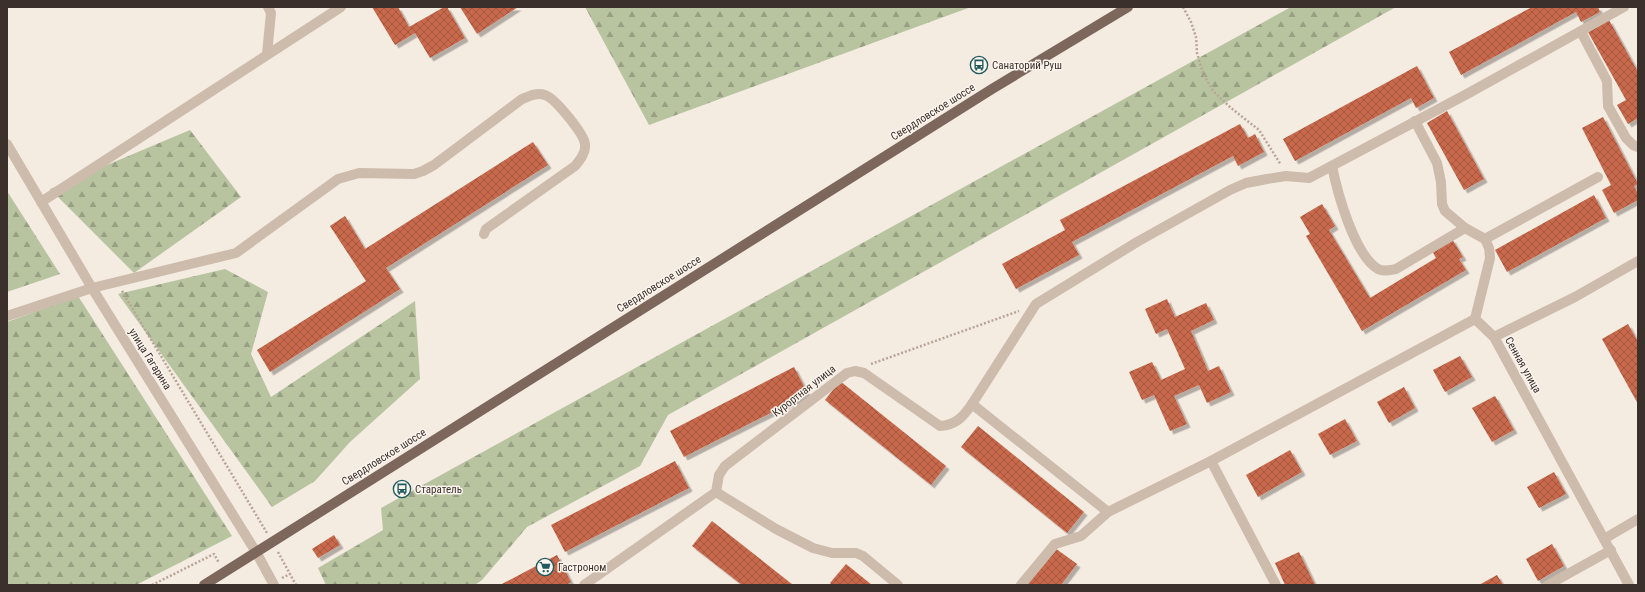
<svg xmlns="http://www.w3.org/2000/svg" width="1645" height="592" font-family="'Roboto Condensed',sans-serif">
  <defs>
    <pattern id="forest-firs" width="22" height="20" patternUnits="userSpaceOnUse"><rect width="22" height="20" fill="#b8c4a0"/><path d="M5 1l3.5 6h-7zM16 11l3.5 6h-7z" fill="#97a083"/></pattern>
    <pattern id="building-cross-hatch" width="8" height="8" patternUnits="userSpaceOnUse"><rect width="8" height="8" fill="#c8694b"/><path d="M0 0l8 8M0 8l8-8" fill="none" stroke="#a4573f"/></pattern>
    <filter id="shadow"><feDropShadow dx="3.5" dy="3.5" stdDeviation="0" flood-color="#0004"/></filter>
  </defs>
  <rect width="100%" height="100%" fill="#f4ebe1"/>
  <!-- forest -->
  <g fill="url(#forest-firs)">
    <polygon points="585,7 971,7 649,125"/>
    <polygon points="1291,7 1396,7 668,415 640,466 527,527 482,580 475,585 326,585 318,568 383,530 381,508"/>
    <polygon points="190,130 241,197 134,273 50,189"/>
    <polygon points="7,191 60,274 7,292"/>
    <polygon points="225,269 268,292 251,354 271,397 415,301 420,379 350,442 315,481 272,507 118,294"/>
    <polygon points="78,296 232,536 136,585 7,585 7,322"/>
  </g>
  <!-- building -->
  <g fill="url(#building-cross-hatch)" filter="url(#shadow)">
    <polygon points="372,7 398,7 409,27 444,7 447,7 465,38 430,58 415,33 395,45"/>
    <polygon points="460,7 518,7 477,34"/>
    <polygon points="1532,7 1598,7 1600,12 1581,22 1576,12 1461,75 1449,52"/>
    <polygon points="1609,20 1638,72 1638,118 1628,124 1617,105 1626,100 1588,32"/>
    <polygon points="1417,66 1434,98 1416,108 1411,98 1295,161 1283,139"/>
    <polygon points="1447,111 1484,179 1464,190 1427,123"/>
    <polygon points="1603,117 1638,184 1634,186 1638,194 1638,200 1614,213 1602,190 1611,185 1582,128"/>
    <polygon points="1240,124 1248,138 1255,134 1264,152 1238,166 1233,156 1072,242 1079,255 1016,289 1002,264 1065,230 1060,220"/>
    <polygon points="533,142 548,165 386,268 400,289 270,372 257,350 366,281 330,226 345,216 365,249"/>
    <polygon points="1594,195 1606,218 1507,272 1495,250"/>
    <polygon points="1322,204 1335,226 1329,230 1370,298 1436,258 1432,251 1452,239 1463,257 1459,259 1466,270 1362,331 1306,236 1310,234 1300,217"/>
    <polygon points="1167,299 1175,317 1206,303 1214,320 1191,331 1208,371 1219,366 1231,392 1207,403 1199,385 1174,396 1187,424 1170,431 1154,395 1142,400 1129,372 1152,362 1161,380 1185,369 1167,329 1156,334 1145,309"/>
    <polygon points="1628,324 1638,342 1638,404 1602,339"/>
    <polygon points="1460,356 1472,377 1445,392 1433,370"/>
    <polygon points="794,367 808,394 684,457 670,431"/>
    <polygon points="840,381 946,466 931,485 825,400"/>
    <polygon points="1404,387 1415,408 1389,423 1377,402"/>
    <polygon points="1495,396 1514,430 1492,442 1472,408"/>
    <polygon points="1345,419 1357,441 1330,455 1318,434"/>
    <polygon points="978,426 1084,512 1067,533 961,447"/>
    <polygon points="1290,450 1302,472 1258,497 1246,475"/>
    <polygon points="675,461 689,488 565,552 551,525"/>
    <polygon points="1554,472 1566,494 1539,508 1527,487"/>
    <polygon points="712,521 793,585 742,585 692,546"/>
    <polygon points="334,535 340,545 318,558 312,549"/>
    <polygon points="1552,544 1564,566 1538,581 1526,559"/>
    <polygon points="1055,548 1077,564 1061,585 1027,585"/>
    <polygon points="1299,552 1315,585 1285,585 1275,563"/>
    <polygon points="557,555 571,582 566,585 500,585"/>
    <polygon points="846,564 872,585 832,585 830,583"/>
    <polygon points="1497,575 1503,585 1479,585"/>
  </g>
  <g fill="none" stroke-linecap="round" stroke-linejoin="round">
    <!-- path -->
    <g stroke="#b9a596" stroke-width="2.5" stroke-dasharray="2 2" stroke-linecap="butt">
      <polyline points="1183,7 1191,22 1196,37 1197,53 1203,73 1213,91 1231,108 1259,130 1281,165"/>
      <polyline points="122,291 267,533"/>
      <polyline points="871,364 1019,311"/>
      <polyline points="278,552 296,585"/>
      <polyline points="282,578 290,574"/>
      <polyline points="152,585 214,554 219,563"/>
    </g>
    <!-- minor -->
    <g stroke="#cdbbac" stroke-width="10">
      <polyline points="1581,32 1607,81 1608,106 1626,138 1633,145 1638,147"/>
      <polyline points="267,54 271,13 268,7"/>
      <polyline points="1415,121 1437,163 1441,182 1442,204 1445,211 1465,228 1485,239 1489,248 1490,258 1475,319 1494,337 1629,585"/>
      <polyline points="7,144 92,288 256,552 274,585"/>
      <path d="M1332 166C1337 191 1354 255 1378 269 1384 272 1390 270 1396 269L1465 228"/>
      <polyline points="41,202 341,7"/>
      <polyline points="1485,239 1598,177"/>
      <path d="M7 316 92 288 236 253 338 179 359 173 414 174 423 171 434 165 522 99C529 96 537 92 545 95 555 98 584 134 585 144 586 153 580 160 575 166L486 229 484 234"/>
      <polyline points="1494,337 1575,297 1638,261"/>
      <polyline points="972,404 1036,304 1137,242 1230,190 1246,183 1267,179 1286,176 1309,178 1467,94 1624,7"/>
      <polyline points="1211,461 1276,585"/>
      <polyline points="716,492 776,529 813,548 832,553 856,553 863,556 898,585"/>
      <polyline points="1604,539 1638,519"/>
      <path d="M584 585 716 492 719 475 725 466 847 373 855 371 864 373 940 426C956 425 963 417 972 404L1108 512"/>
      <polyline points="1021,585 1055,544 1081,536 1108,512 1211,461 1475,319"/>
      <polyline points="1548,585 1611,550"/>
    </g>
    <!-- major -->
    <polyline stroke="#7d675c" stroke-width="10" points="204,585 992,89 1128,7"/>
  </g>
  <!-- icons -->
  <defs>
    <symbol id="bus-ring" viewBox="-11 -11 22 22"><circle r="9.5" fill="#fbf5ee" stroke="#1f5a5e" stroke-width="1.5"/><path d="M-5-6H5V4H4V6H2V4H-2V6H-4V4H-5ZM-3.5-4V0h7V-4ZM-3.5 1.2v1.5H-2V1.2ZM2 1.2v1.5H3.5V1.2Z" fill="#1f5a5e"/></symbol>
    <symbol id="supermarket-ring" viewBox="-11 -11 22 22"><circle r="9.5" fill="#fbf5ee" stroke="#1f5a5e" stroke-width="1.5"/><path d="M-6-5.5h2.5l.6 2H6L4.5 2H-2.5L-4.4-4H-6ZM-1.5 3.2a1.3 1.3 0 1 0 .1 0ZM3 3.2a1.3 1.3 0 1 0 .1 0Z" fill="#1f5a5e"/></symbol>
  </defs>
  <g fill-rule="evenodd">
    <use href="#bus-ring" x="969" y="55" width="20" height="20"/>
    <use href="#bus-ring" x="392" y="479" width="20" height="20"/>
    <use href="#supermarket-ring" x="535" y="557" width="20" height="20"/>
  </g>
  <g text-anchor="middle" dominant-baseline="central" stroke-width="3" stroke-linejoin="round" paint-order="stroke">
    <!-- poi labels -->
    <g font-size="11" fill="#3b302b" stroke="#fbf5ee" text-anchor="start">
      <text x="992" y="65">Санаторий Руш</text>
      <text x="415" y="489">Старатель</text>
      <text x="558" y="567">Гастроном</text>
    </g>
    <!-- street labels -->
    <g font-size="11" fill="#3b302b" stroke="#fbf5ee">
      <text transform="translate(933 112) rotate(-32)">Свердловское шоссе</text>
      <text transform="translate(659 284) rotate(-32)">Свердловское шоссе</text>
      <text transform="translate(150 359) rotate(58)">улица Гагарина</text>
      <text transform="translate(1523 365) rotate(61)">Сенная улица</text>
      <text transform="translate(804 391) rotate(-38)">Курортная улица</text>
      <text transform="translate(384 457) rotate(-32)">Свердловское шоссе</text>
    </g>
  </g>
  <!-- border -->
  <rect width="1645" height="592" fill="none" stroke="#3b302b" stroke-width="16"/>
</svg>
